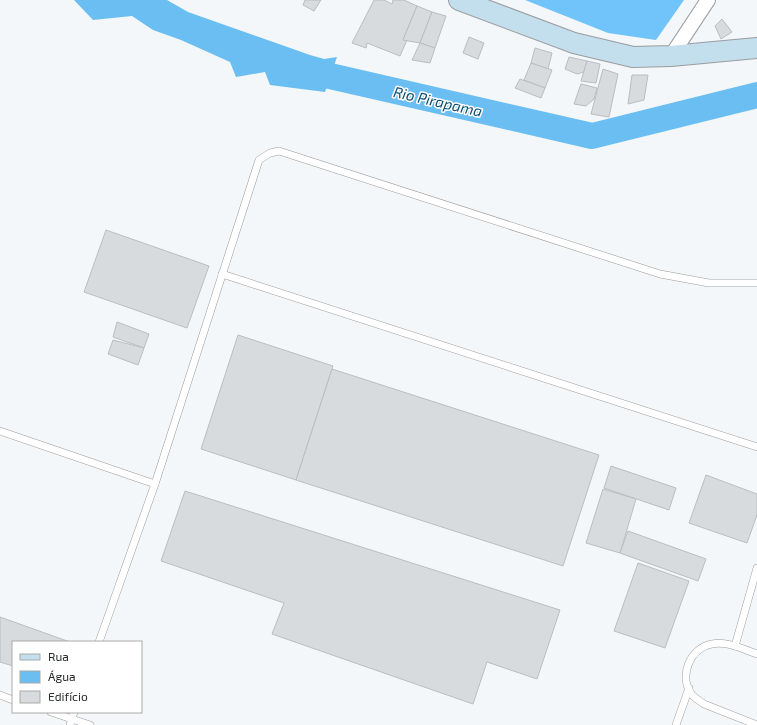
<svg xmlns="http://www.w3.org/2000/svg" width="757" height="725" font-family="'Exo 2',sans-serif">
  <rect width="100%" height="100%" fill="#f3f7f9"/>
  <!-- forest -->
  <polygon fill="#71c4f9" points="525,0 684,0 656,40 608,33"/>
  <!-- water -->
  <polygon fill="#6bbef2" points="74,0 167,0 188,12 310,55 324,59 337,57 325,92 270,85 265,72 236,77 230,62 181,40 153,30 132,16 93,20"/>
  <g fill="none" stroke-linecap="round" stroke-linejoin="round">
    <!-- river -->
    <polyline stroke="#6bbef2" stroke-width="26" points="295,68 592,136 757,95"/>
  </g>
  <!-- building -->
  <g fill="#d7dbdd" stroke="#bbbec1">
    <polygon points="305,0 321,0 314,11 303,5"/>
    <polygon points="374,0 384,0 392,4 393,0 404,0 417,6 403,40 407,40 400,56 367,43 366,48 352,43"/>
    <polygon points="417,6 432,12 420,43 403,40"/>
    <polygon points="432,12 446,16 435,48 420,43"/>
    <polygon points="722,19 732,32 721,39 715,26"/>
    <polygon points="469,37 484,43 478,59 463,53"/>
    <polygon points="420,43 435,48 430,63 412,60"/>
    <polygon points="535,48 552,53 548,69 531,63"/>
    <polygon points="569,57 587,61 584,72 577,74 565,69"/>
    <polygon points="587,61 600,64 596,83 581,81"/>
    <polygon points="531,63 552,70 545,88 524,80"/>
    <polygon points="603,69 618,74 609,117 591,114"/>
    <polygon points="632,75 648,75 644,100 628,104"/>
    <polygon points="520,79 545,88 541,98 515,88"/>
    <polygon points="581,84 597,88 594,99 586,106 574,104"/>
    <polygon points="106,230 209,266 187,328 84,292"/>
    <polygon points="117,322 149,334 144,348 113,337"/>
    <polygon points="238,335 333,366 296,480 201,449"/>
    <polygon points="113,340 144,348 138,365 108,354"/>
    <polygon points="332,369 599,455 563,566 296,480"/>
    <polygon points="611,466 676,488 669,510 604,488"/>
    <polygon points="706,475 757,494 757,515 747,543 689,523"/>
    <polygon points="603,489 636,499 620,553 586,543"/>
    <polygon points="185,491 560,610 537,679 487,662 473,704 272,634 284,603 161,561"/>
    <polygon points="628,531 706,559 698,581 620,553"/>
    <polygon points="638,563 689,581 665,648 614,631"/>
    <polygon points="0,617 70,642 13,642 13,666 0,662"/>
  </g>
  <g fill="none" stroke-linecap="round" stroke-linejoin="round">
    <defs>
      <g id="service">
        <polyline points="222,274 757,447"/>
        <polyline points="0,431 155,484"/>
        <polyline points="99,642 155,484 259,160 270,153 279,151 660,274 709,283 757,283"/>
        <polyline points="735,646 757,568"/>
        <path d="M757 654C743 649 727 641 712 644 690 648 678 676 692 695 696 699 700 701 704 704L757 725"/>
        <polyline points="0,695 13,700"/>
        <polyline points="51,712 90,725"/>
        <polyline points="70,725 74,712"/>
        <polyline points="676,725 689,688"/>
      </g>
      <polyline id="minor" points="671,56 708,0"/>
      <polyline id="secondary" points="459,0 574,43 633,57 671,56 757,48"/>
    </defs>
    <!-- service casing -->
    <use href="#service" stroke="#9a9d9f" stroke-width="8"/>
    <!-- minor casing -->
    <use href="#minor" stroke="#9a9d9f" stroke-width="16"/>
    <!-- secondary casing -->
    <use href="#secondary" stroke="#9a9d9f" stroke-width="22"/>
    <!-- service -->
    <use href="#service" stroke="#fff" stroke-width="7"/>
    <!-- minor -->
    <use href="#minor" stroke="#fff" stroke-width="14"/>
    <!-- secondary -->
    <use href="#secondary" stroke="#c3deed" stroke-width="20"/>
  </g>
  <g text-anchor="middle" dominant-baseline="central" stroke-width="3" stroke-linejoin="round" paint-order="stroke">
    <!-- water labels -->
    <g font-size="15" font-style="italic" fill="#0b4e70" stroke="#fff">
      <text transform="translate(438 101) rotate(13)">Rio Pirapama</text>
    </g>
  </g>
  <!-- legend -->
  <rect x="12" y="641" width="130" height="72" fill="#ffffff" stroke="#a9aaaa"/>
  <rect x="20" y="654" width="20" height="6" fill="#c3deed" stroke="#a9aaaa"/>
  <text x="48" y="661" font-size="12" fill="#282a2b">Rua</text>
  <rect x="20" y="671" width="20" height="12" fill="#6bbef2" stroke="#a9aaaa"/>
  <text x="48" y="681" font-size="12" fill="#282a2b">Água</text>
  <rect x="20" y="691" width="20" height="12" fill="#d7dbdd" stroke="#a9aaaa"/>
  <text x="48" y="701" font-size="12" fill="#282a2b">Edifício</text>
</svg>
